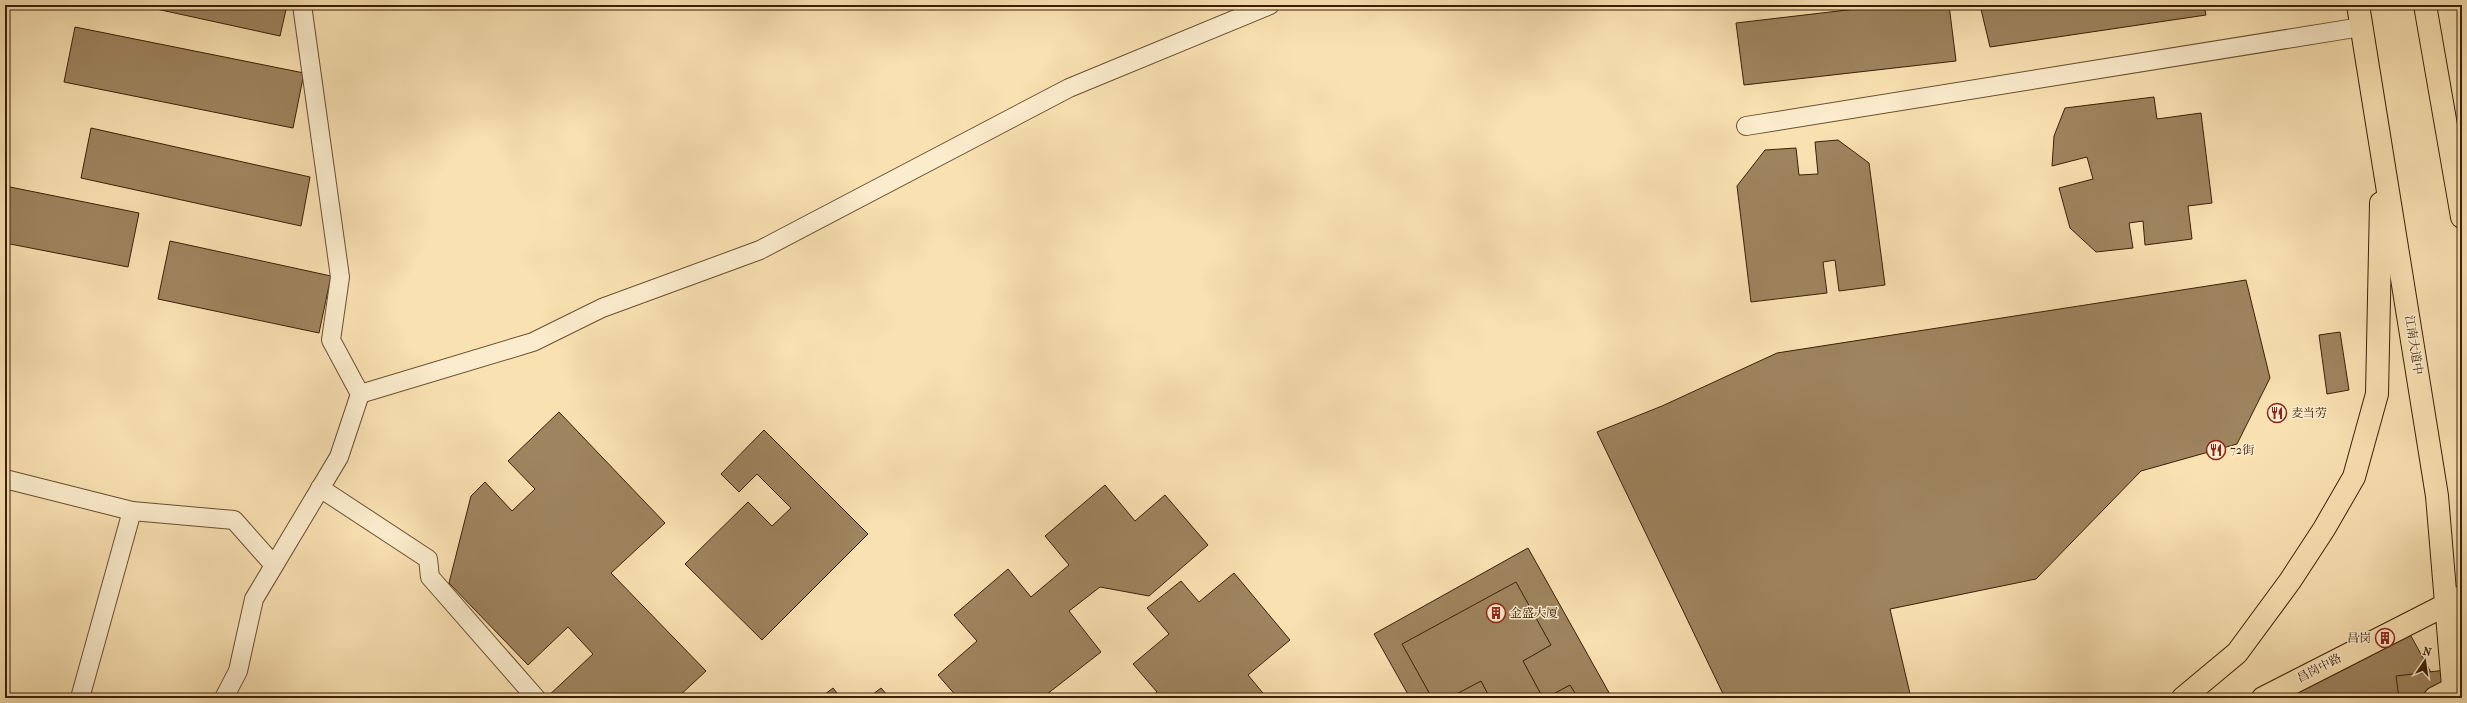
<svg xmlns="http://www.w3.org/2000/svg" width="2467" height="703" font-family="'IM FELL French Canon','Noto Serif SC',serif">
  <rect width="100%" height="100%" fill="#f9e1b2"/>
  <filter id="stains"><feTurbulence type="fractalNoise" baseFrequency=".005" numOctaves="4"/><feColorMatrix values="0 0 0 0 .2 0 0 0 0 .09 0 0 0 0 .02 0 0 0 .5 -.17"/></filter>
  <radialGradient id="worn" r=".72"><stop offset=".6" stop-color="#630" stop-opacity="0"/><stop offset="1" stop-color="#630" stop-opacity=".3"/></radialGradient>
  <!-- building -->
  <g fill="#9e845f" stroke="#3b2006">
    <polygon points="5,5 9,5 5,21"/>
    <polygon points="138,5 287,5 280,36"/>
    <polygon points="1890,5 1949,5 1956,61 1744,85 1736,23"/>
    <polygon points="1980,5 2204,5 2206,15 1990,47"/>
    <polygon points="75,27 304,73 293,128 64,82"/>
    <polygon points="2154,97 2157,119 2201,113 2212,203 2188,206 2192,239 2145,245 2143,221 2129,223 2133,248 2096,252 2070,228 2059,188 2093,179 2087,157 2052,166 2054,136 2065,108"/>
    <polygon points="91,128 310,177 301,226 81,178"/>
    <polygon points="1838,140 1869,163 1885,285 1839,291 1835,260 1823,262 1827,293 1751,302 1737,186 1765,150 1796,148 1799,175 1818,174 1815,142"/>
    <polygon points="5,186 139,213 128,267 5,243"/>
    <polygon points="170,241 331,276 319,333 158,299"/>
    <polygon points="2246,280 2270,378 2237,444 2141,471 2036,579 1890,609 1911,698 1725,698 1597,432 1662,406 1777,353"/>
    <polygon points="2340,332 2349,390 2327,394 2319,335"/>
    <polygon points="559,412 665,523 611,573 706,671 677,698 546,698 593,654 568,627 528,665 449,583 471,496 485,482 512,511 535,489 508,461"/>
    <polygon points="764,430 868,534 762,640 685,564 748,502 772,526 791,508 757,474 739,492 721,474"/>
    <polygon points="1105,485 1135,521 1165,495 1208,545 1149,596 1100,587 1069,611 1101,652 1042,698 958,698 938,675 977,641 954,615 1008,569 1031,597 1069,565 1045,536"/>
    <polygon points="1528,548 1612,698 1410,698 1374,634"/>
    <polygon points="1234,573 1290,640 1248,675 1267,698 1150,698 1157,692 1133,664 1169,634 1147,608 1181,581 1199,602"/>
    <polygon points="1516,582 1551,645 1523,661 1543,698 1490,698 1481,681 1449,698 1432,698 1402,644"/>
    <polygon points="2400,616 2445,698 2247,698"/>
    <polygon points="2462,668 2462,698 2399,698 2396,676"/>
    <polygon points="1570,685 1578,698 1546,698"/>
    <polygon points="833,688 841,698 820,698"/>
    <polygon points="881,688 890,698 868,698"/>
  </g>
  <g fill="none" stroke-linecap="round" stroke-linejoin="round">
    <defs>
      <g id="lane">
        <polyline points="1746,126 2361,27"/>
        <polyline points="360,394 533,342 602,308 760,250 1069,88 1270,5"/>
        <polyline points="5,479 132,511 234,520 273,564"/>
        <polyline points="320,488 428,559 430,577 536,698"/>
        <polyline points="80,698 132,511"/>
        <polyline points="224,698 238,671 254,599 339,457 360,394 331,340 340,277 302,5"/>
      </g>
      <g id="primary">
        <polyline points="2358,5 2437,496 2454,698"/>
        <polyline points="2425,5 2462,217"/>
        <polyline points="2183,698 2237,653 2290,581 2324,529 2354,477 2377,394 2381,203"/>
        <polyline points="2263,698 2459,598"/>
        <polyline points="2435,698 2462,684"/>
      </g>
    </defs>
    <!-- lane casing -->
    <use href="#lane" stroke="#6a5031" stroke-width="20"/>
    <!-- primary casing -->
    <use href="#primary" stroke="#3b2006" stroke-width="24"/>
    <!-- lane -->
    <use href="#lane" stroke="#fbeccd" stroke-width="18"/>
    <!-- primary -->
    <use href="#primary" stroke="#f9e1b2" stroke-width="22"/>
  </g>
  <!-- icons -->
  <defs>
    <symbol id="restaurant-ring" viewBox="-11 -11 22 22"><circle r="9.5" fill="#fbeccd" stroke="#8f2418" stroke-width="1.5"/><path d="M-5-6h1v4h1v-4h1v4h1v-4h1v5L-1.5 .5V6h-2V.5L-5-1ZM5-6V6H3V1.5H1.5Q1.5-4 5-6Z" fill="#8f2418"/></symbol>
    <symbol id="building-ring" viewBox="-11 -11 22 22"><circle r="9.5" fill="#fbeccd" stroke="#8f2418" stroke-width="1.5"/><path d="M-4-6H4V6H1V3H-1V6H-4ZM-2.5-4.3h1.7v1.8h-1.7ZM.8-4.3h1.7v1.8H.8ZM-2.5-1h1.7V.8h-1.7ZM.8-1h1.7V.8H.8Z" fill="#8f2418"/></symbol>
  </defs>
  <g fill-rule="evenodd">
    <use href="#restaurant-ring" x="2266" y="402" width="22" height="22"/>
    <use href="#restaurant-ring" x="2205" y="439" width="22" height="22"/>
    <use href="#building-ring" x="1485" y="602" width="22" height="22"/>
    <use href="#building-ring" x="2374" y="627" width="22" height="22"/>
  </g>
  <g text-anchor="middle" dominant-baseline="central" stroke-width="3" stroke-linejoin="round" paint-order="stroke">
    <!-- street labels -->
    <g font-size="12" fill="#3b2006" stroke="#fbeccd">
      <text transform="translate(2414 345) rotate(81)">江南大道中</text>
      <text transform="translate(2319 668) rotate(-27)">昌岗中路</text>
    </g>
    <!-- poi labels -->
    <g font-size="12" fill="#3b2006" stroke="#fbeccd" text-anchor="start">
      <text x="2291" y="413">麦当劳</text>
      <text x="2230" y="450">72街</text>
      <text x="1510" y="613">金盛大厦</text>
      <text x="2371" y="638" text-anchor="end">昌岗</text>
    </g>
  </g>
  <!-- margin -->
  <rect width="2467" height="703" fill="none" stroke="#f9e1b2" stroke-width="20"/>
  <rect x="6" y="6" width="2455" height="691" fill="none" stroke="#3b2006" stroke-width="2"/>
  <rect x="10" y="10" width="2447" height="683" fill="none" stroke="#3b2006"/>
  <!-- north arrow -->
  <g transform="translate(2425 661) rotate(13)" stroke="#fbeccd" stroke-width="3" paint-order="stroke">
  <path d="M0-3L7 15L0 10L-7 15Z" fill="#3b2006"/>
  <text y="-6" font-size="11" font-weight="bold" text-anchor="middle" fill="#3b2006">N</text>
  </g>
  <rect width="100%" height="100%" filter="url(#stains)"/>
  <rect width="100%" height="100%" fill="url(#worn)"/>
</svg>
